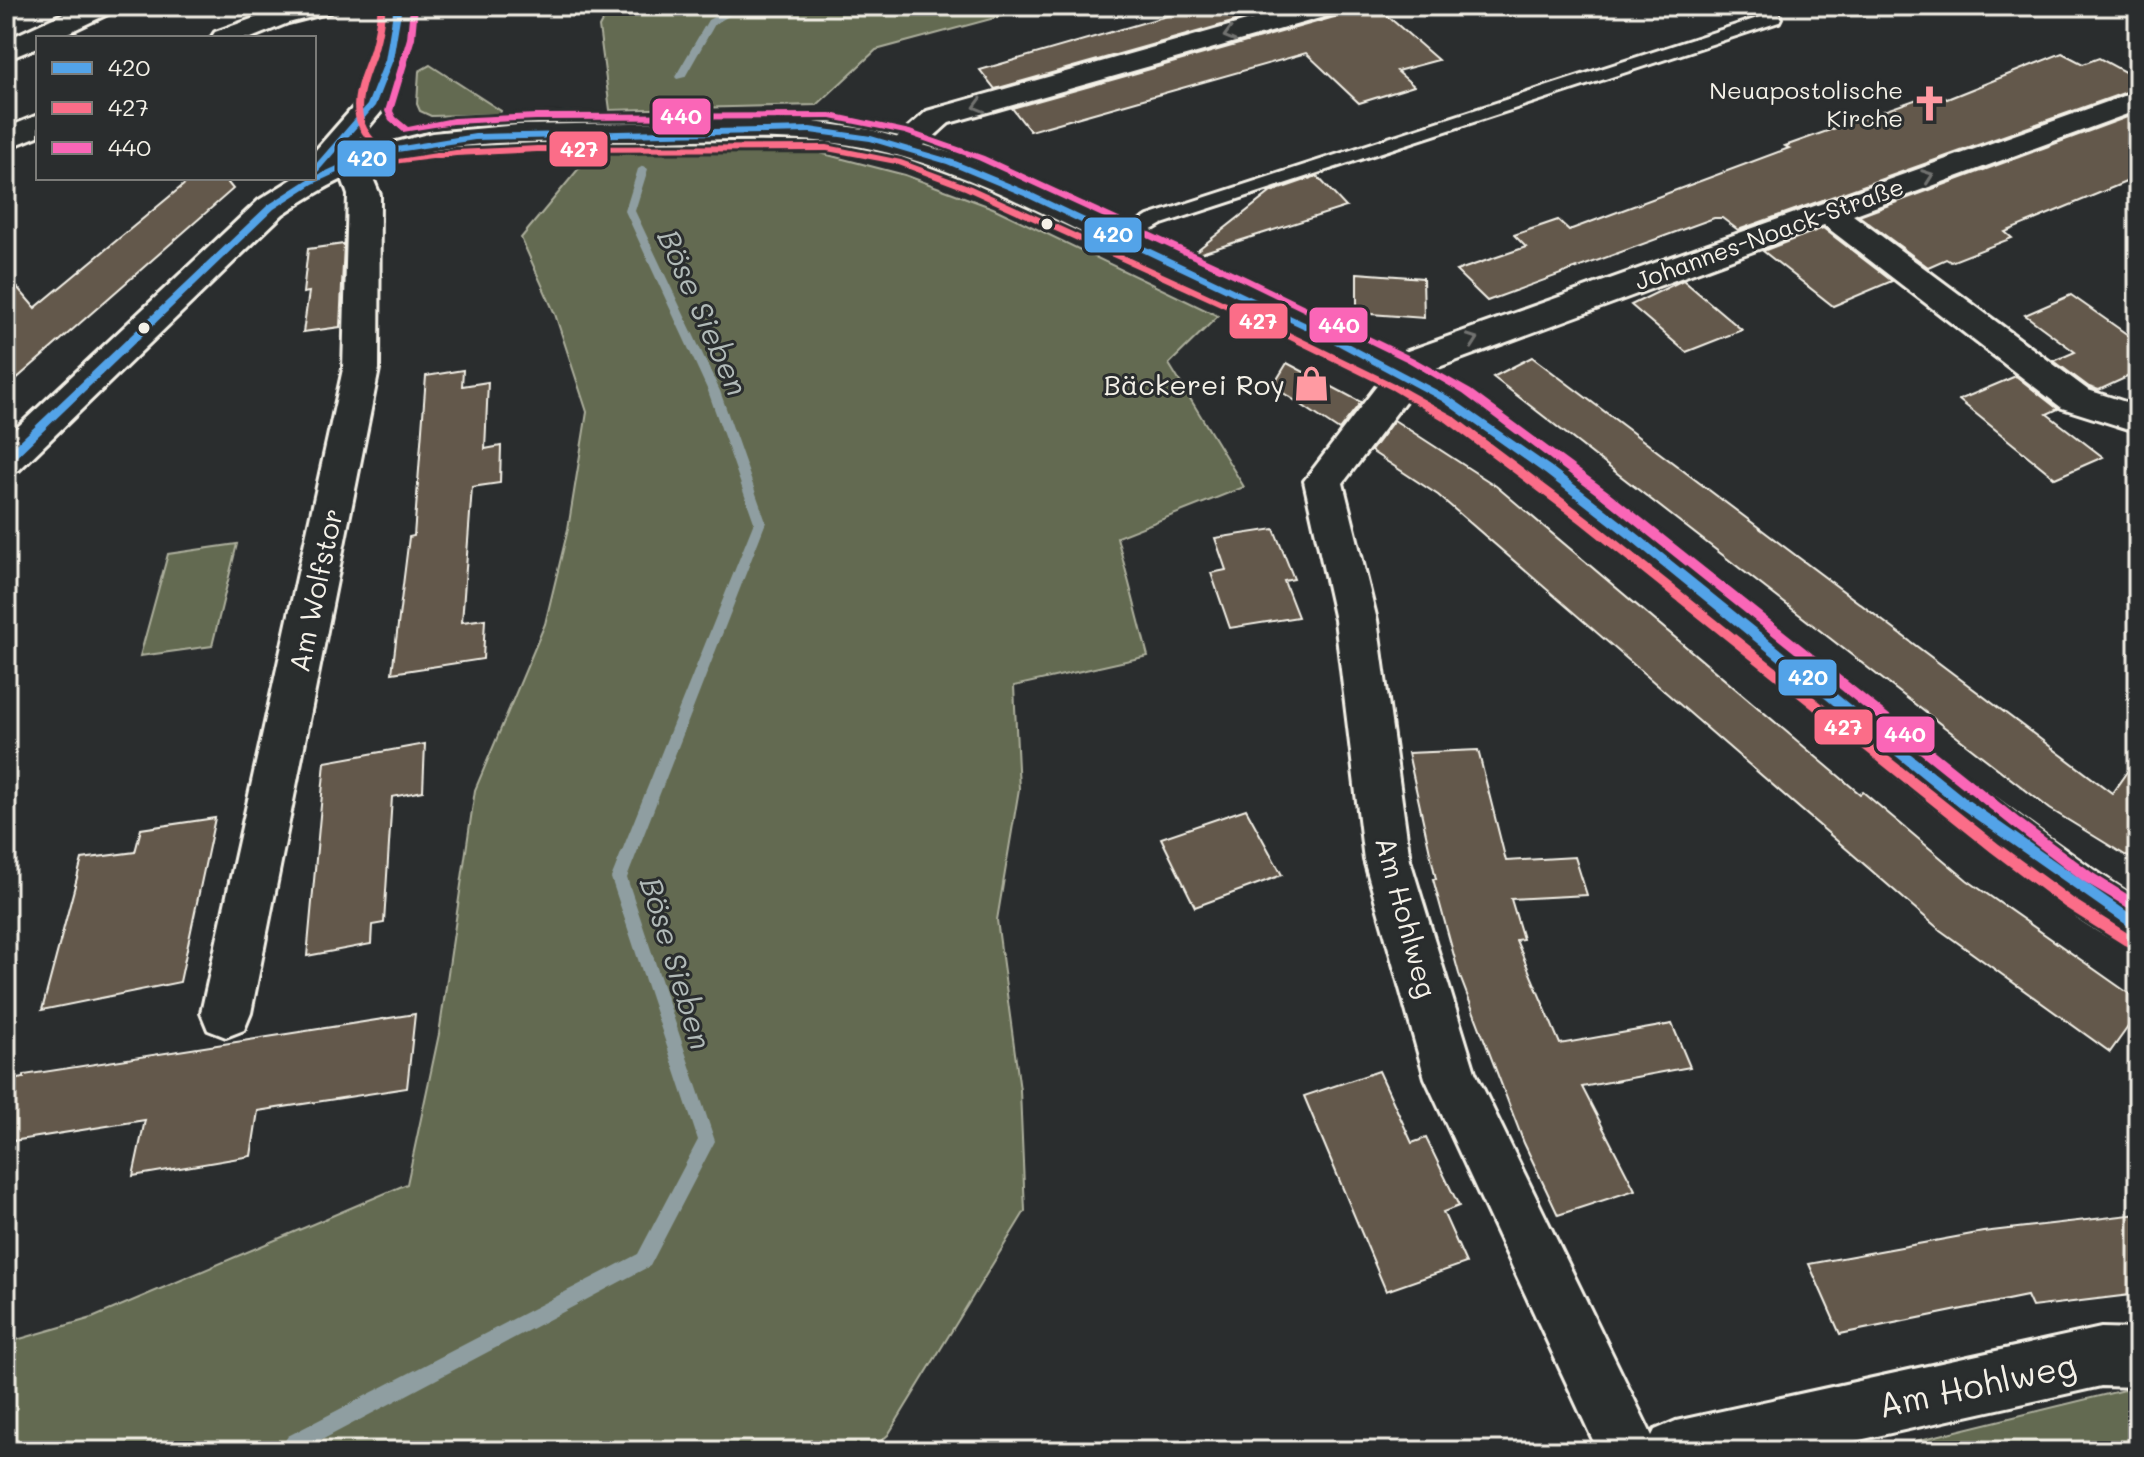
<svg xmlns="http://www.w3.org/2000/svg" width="2144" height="1457" font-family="Mali,sans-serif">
  <rect width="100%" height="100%" fill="#2a2d2e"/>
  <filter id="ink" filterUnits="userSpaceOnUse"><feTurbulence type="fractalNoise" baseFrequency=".0125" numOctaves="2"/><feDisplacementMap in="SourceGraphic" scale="16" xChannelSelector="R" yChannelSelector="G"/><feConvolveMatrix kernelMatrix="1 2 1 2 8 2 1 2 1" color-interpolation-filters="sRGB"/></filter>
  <g filter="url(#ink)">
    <!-- green -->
    <g fill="#636b51" stroke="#acae9c" stroke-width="2">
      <polygon points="610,6 1039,6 876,50 817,105 610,110 599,27"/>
      <polygon points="430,65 501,111 500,114 431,116 420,111 417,104 419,71"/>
      <polygon points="595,149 820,153 905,175 993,208 1218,316 1169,364 1244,487 1117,537 1148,656 1014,686 1019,789 997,920 1020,1090 1025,1211 888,1435 869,1451 6,1451 6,1343 92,1318 407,1184 439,1034 475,790 545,624 568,529 587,412 555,314 521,238"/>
      <polygon points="237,544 212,646 140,656 168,554"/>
      <polygon points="2132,1388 2138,1388 2138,1451 1875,1451"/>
    </g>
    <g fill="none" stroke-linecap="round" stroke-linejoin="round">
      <!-- stream -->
      <g fill="#8f9ea1" fill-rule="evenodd">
        <polygon points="735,6 746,6 715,24 685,77 677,79 675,77 708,20"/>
        <polygon points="643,166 648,169 635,211 720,391 766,522 627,878 715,1141 650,1266 301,1451 278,1451 288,1436 638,1254 698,1140 611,878 754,522 708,391 625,211 638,169"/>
      </g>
    </g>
    <!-- building -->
    <g fill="#64594b" stroke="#f4f1e8" stroke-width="2">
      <polygon points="1201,6 1289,6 995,89 980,70"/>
      <polygon points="1348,6 1376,6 1438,60 1397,71 1414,86 1359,103 1306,53 1030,131 1012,108 1342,15"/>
      <polygon points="2062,53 2083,64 2099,58 2138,79 2138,88 1738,230 1722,218 1714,218 1487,301 1456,271 1526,247 1514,235 1558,220 1569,230 1789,148 1785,146 1937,92 1947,99"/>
      <polygon points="2138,113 2138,177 2005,232 2012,238 1951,262 1946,259 1928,267 1859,216"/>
      <polygon points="1317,176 1346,207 1198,254 1196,251 1271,192"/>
      <polygon points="192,178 224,178 233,189 6,388 6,274 35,308"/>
      <polygon points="1823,228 1892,281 1833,306 1763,251"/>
      <polygon points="344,244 340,327 303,332 309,292 303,293 308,249"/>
      <polygon points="1357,273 1423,278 1424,318 1357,313"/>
      <polygon points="1683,280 1742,330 1686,352 1631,305"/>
      <polygon points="2071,295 2138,342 2138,372 2099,390 2089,387 2054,361 2075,352 2025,315"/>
      <polygon points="1532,357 2112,793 2138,756 2138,863 2050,809 1493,377"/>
      <polygon points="1287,363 1361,402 1339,430 1273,386"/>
      <polygon points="463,370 462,386 488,382 485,449 501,446 500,483 472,487 462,622 485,619 483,659 392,673 409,537 414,536 426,376"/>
      <polygon points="2016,376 2058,409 2047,414 2103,457 2055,478 1959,400"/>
      <polygon points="1394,420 1496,486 1860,794 1863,792 1967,880 2138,1000 2138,1013 2110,1052 1940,930 1438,495 1371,451"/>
      <polygon points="1274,529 1294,579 1284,581 1298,617 1230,628 1211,573 1226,570 1215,538"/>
      <polygon points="425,744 423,791 392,797 384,923 372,925 371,944 307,956 325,762"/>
      <polygon points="1478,750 1506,861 1575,857 1587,895 1511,899 1523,939 1516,940 1560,1044 1672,1024 1690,1067 1582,1087 1635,1190 1558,1215 1524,1143 1459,974 1433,879 1436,879 1408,753"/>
      <polygon points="1246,809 1282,875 1195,907 1161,838"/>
      <polygon points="215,818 180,982 42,1010 82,859 135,852 141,829"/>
      <polygon points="415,1014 407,1088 258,1111 251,1156 133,1176 145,1120 6,1142 6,1081 24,1078 24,1075"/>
      <polygon points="1379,1071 1412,1143 1426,1138 1459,1206 1443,1212 1466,1263 1386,1291 1304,1096"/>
      <polygon points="2138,1214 2138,1294 2032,1307 2027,1296 1840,1334 1809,1264 1983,1232"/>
    </g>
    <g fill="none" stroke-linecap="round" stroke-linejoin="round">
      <defs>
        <polygon id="service" points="1773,13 1779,14 1781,18 1779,22 1162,224 1129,243 1115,243 1112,239 1148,216"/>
        <g id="minor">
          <polygon points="79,6 116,6 112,12 57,38 38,38 38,47 6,60 6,40"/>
          <polygon points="288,6 335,6 331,12 288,23 251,38 211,38 215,32"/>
          <path d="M1300 6H1345L1341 12 949 123C931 138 915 160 891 154L886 147 927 111Z"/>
          <polygon points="2138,91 2138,110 1853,215 2088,390 2138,406 2138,432 2062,408 1824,225 1428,371 1343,483 1377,620 1410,860 1475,1072 1652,1436 1655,1430 1676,1421 2101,1328 2138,1329 2138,1387 2101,1386 1810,1451 1598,1451 1425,1078 1364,860 1335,620 1304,481 1402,353"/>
          <polygon points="38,115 38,136 6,149 6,128"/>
          <polygon points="353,155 364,157 380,195 379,369 251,1013 244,1030 226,1037 208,1030 201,1013 343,369 348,195 337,164 342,157"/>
        </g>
        <path id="secondary" d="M384 6H412L404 60 386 106 345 155 432 133 518 125 799 120 871 130 961 156 1038 187 1427 371C1527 427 1618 502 1708 574 1849 686 1987 800 2138 900V949C2094 932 2052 896 2014 868 1932 806 1853 741 1774 675 1663 582 1553 484 1431 406 1337 347 1228 303 1127 254 1042 214 956 165 862 147 793 134 721 140 650 141 554 142 447 134 356 173 330 184 307 198 283 214L19 470 6 474V438L259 200 294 178H314V152L357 103 374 60Z"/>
      </defs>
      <!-- service casing -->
      <use href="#service" stroke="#f4f1e8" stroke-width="6"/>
      <!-- minor casing -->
      <use href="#minor" stroke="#f4f1e8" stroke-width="6"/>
      <!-- secondary casing -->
      <use href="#secondary" stroke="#f4f1e8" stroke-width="6"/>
      <!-- service -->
      <use href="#service" fill="#2a2d2e" fill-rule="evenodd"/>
      <!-- minor -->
      <use href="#minor" fill="#2a2d2e" fill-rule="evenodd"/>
      <!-- secondary -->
      <use href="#secondary" fill="#2a2d2e" fill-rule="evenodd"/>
      <defs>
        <g id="bus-1">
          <polygon points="394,6 402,6 393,60 375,106 317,173 314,174 314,166 367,105 385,60"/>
          <polygon points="810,127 871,136 953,160 1030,192 1334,336 1450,397 1553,468 1637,533 1968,800 2138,919 2138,933 1960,808 1629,539 1545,474 1442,401 1328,340 1024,196 947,164 870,141 810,133 475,140 391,153 352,166 313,184 274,209 10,463 6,464 6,454 268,205 307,180 346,162 390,148 475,134"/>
        </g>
        <path id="bus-2" d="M378 6H386C384 21 382 35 378 49 370 74 354 103 367 128 374 141 386 150 398 159L456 150 537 146 827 145 901 160 971 186 1233 305 1400 386 1454 416 1588 517 1999 844 2074 899 2134 937 2136 941 2134 945 2129 947 2124 945 2064 907 1991 852 1580 523 1446 422 1392 390 1227 309 965 190 896 164 827 151 537 152 456 156 393 164C380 153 367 143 359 128 346 102 362 73 370 49 374 35 376 21 378 6Z"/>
        <polygon id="bus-3" points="410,6 418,6 415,38 393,111 396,117 408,127 453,118 536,114 831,113 910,130 984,156 1247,277 1414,358 1471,390 1608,491 2019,818 2093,873 2138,901 2138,914 2083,881 2011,826 1600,497 1463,394 1408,362 1241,281 978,160 905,134 831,119 536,120 453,124 403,132 389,120 385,111 407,38"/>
      </defs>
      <!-- bus-1 casing -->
      <use href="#bus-1" stroke="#2a2d2e" stroke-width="6"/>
      <!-- bus-2 casing -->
      <use href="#bus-2" stroke="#2a2d2e" stroke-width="6"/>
      <!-- bus-3 casing -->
      <use href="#bus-3" stroke="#2a2d2e" stroke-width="6"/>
      <!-- bus-1 -->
      <use href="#bus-1" fill="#53a3e8" fill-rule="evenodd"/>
      <!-- bus-2 -->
      <use href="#bus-2" fill="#fb6d88" fill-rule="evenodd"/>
      <!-- bus-3 -->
      <use href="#bus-3" fill="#fa66b7" fill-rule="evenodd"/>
    </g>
    <!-- one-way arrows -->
    <defs><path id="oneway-chevron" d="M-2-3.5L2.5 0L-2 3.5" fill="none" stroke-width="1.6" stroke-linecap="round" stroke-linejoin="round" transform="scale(2)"/></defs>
    <g stroke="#71726f">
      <use href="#oneway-chevron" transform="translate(1229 35) rotate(164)"/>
      <use href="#oneway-chevron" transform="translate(979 106) rotate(164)"/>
      <use href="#oneway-chevron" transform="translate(1928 176) rotate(-20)"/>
      <use href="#oneway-chevron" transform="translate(1473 340) rotate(-20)"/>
    </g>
  </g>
  <!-- icons -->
  <defs>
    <symbol id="church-bare" viewBox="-9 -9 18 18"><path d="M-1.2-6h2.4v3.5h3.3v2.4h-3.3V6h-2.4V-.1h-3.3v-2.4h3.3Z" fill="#ff9aa2" stroke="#2a2d2e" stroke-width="2.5" paint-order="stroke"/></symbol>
    <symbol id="shop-bare" viewBox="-9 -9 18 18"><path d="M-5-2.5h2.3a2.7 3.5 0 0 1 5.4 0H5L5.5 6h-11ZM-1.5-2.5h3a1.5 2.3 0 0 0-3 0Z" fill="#ff9aa2" stroke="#2a2d2e" stroke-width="2.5" paint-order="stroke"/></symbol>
  </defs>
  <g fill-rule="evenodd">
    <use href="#church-bare" x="1904" y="78" width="51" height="51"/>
    <use href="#shop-bare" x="1286" y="358" width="51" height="51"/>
  </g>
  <!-- markers -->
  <g fill="#f4f1e8" stroke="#2a2d2e" stroke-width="3">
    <circle cx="1047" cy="224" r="7"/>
    <circle cx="144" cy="328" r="7"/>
  </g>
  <g text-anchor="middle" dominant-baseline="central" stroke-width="6" stroke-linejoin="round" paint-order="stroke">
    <!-- far-poi labels -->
    <g font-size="24" fill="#f4f1e8" stroke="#2a2d2e" text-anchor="end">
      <text x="1903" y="89">Neuapostolische<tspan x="1903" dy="28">Kirche</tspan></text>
    </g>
    <!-- far-street labels -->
    <g font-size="24" fill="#f4f1e8" stroke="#2a2d2e">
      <text transform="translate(1769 233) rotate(-20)">Johannes-Noack-Straße</text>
    </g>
    <!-- poi labels -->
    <g font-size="28" fill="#f4f1e8" stroke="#2a2d2e" text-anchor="end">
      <text x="1285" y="384">Bäckerei Roy</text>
    </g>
    <!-- street labels -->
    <g font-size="28" fill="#f4f1e8" stroke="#2a2d2e">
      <text transform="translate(315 590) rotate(-78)">Am Wolfstor</text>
      <text transform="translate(1407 917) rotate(75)">Am Hohlweg</text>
    </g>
    <!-- water labels -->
    <g font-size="30" font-style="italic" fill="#b1bab8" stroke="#2a2d2e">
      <text transform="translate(704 312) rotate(66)">Böse Sieben</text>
      <text transform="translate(677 963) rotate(73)">Böse Sieben</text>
    </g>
    <!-- near-street labels -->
    <g font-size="34" fill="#f4f1e8" stroke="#2a2d2e">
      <text transform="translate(1977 1384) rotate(-12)">Am Hohlweg</text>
    </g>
  </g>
  <g stroke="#2a2d2e" stroke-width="3">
    <rect x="651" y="97" width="61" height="39" rx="8" fill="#fa66b7"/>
    <rect x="548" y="130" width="61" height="38" rx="8" fill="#fb6d88"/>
    <rect x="336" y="139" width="61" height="39" rx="8" fill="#53a3e8"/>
    <rect x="1083" y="216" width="60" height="38" rx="8" fill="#53a3e8"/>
    <rect x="1228" y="302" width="61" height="38" rx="8" fill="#fb6d88"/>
    <rect x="1308" y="306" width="61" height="38" rx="8" fill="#fa66b7"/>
    <rect x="1777" y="658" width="61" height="39" rx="8" fill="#53a3e8"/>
    <rect x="1813" y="708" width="61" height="38" rx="8" fill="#fb6d88"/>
    <rect x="1875" y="715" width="61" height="39" rx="8" fill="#fa66b7"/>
  </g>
  <g font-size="22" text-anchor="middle" font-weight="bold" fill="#fff">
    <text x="681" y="124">440</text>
    <text x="579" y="157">427</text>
    <text x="367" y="166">420</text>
    <text x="1113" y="242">420</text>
    <text x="1258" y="329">427</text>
    <text x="1339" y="333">440</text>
    <text x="1808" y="685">420</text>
    <text x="1843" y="735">427</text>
    <text x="1905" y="742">440</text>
  </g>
  <!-- margin -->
  <rect width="2144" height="1457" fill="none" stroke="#2a2d2e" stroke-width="32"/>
  <rect x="16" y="16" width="2112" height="1425" fill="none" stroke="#f4f1e8" stroke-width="3" filter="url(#ink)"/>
  <!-- legend -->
  <rect x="36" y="36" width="280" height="144" fill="#2a2d2e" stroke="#7b7b78" stroke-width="2"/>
  <rect x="52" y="62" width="40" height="12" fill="#53a3e8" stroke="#7b7b78" stroke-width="2"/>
  <text x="108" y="76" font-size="24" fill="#f4f1e8">420</text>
  <rect x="52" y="102" width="40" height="12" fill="#fb6d88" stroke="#7b7b78" stroke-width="2"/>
  <text x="108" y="116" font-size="24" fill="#f4f1e8">427</text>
  <rect x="52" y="142" width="40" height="12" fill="#fa66b7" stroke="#7b7b78" stroke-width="2"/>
  <text x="108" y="156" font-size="24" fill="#f4f1e8">440</text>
</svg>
